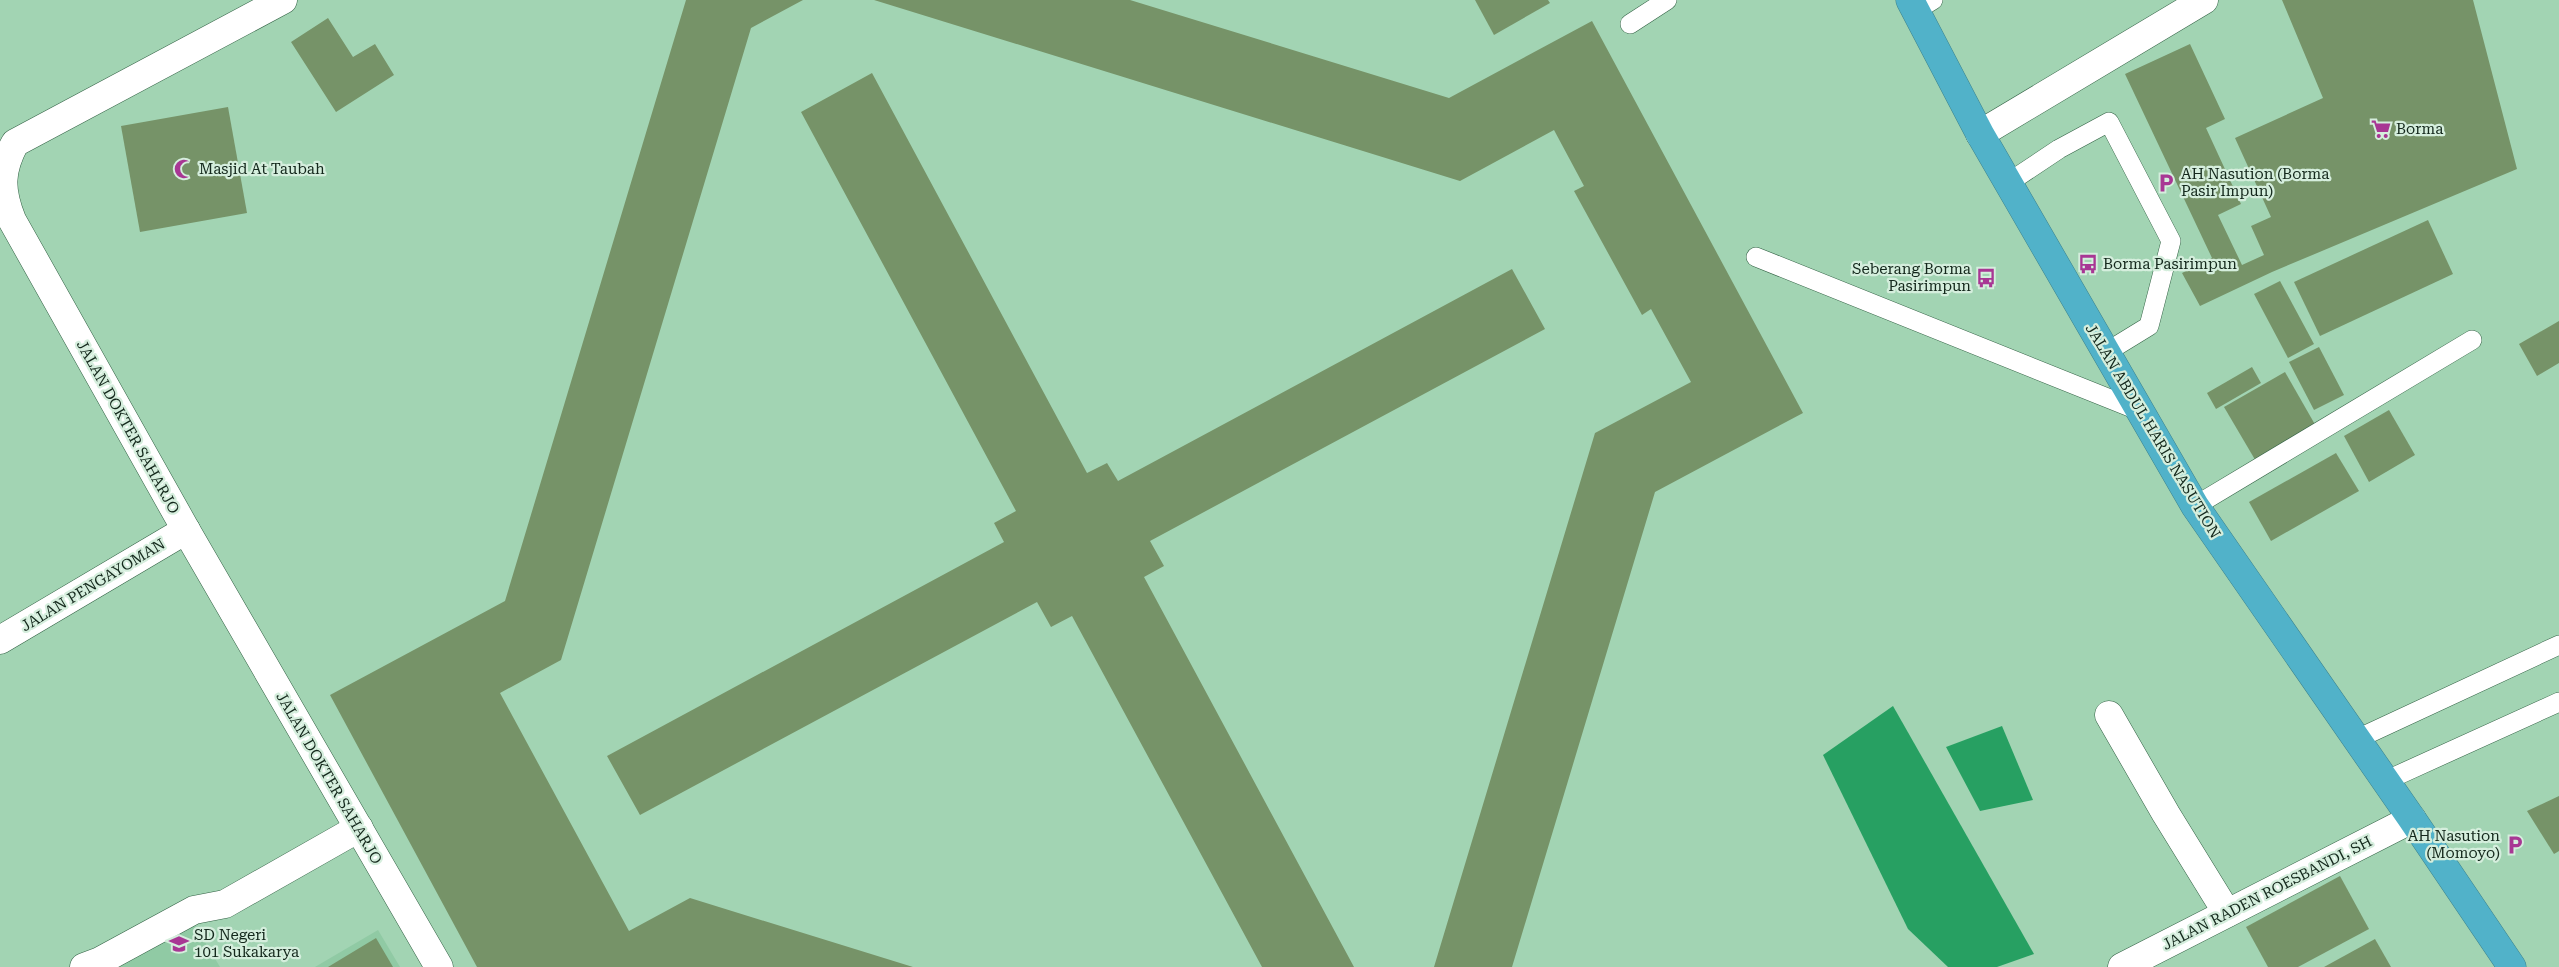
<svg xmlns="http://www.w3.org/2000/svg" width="2559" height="967" font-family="'Roboto Serif',serif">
  <rect width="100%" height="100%" fill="#a2d4b3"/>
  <!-- built -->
  <g fill="#90caa4">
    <polygon points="193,922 220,967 112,967"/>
    <polygon points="378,930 400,967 315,967"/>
  </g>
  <!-- water -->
  <g fill="#27a062">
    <polygon points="1893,706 2034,954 1997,967 1948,967 1908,929 1823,755"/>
    <polygon points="2002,726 2033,800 1980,811 1946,747"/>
  </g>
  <!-- building -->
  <g fill="#769368">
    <polygon points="686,0 803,0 751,28 561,660 500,693 629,931 690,898 913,967 477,967 330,695 505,601"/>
    <polygon points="874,0 1130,0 1449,98 1592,21 1803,413 1655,492 1512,967 1434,967 1595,433 1691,382 1651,309 1642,315 1574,191 1584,186 1554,130 1460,181"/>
    <polygon points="1475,0 1548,0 1550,3 1494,35"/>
    <polygon points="2282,0 2473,0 2517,169 2272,272 2200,306 2182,273 2212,258 2125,74 2190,44 2225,119 2206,128 2241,204 2218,215 2242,265 2264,255 2251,226 2271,217 2235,138 2323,98"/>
    <polygon points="328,18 353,57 375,44 394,75 336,112 291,42"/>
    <polygon points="872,73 1087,473 1107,463 1118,481 1512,269 1545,329 1150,541 1164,566 1144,577 1354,967 1262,967 1072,616 1051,627 1037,602 640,815 607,756 1004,542 994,523 1016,511 801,112"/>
    <polygon points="228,107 247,213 140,232 121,126"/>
    <polygon points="2428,220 2453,274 2320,336 2294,282"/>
    <polygon points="2280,281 2314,344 2288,358 2254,294"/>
    <polygon points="2559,321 2559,363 2537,376 2519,344"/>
    <polygon points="2319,347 2344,395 2314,410 2289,362"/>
    <polygon points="2252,367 2261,383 2216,409 2207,393"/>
    <polygon points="2285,372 2317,428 2257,463 2224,407"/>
    <polygon points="2389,410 2415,455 2369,482 2344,436"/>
    <polygon points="2336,453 2359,491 2271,541 2249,502"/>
    <polygon points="2559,796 2559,851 2554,854 2527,811"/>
    <polygon points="2340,876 2369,929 2298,967 2268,967 2246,927"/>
    <polygon points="376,938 393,967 328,967"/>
    <polygon points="2375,939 2391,967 2324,967"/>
  </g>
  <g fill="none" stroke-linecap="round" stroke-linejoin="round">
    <defs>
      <g id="lane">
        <polyline points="1915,11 1933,0"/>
        <polyline points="1630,24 1667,0"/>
        <polyline points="2008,183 2059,149 2109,122 2171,241 2149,326 2105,353"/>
        <polyline points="1756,257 2140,411"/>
        <polyline points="2195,506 2472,340"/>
        <polyline points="2357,739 2559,645"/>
        <polyline points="2385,781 2559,702"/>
      </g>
      <g id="street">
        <path d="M283 0 15 143C0 171 0 190 12 220L186 530 439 967"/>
        <polyline points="1980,134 2204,0"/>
        <polyline points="0,640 186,530"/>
        <polyline points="2109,715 2166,814 2227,913"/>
        <polyline points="84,967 100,961 194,910 225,904 359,828"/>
        <polyline points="2122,967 2412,819"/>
      </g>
      <polyline id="highway" points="1910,0 1980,134 2195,506 2412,819 2512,967"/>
    </defs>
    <!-- lane casing -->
    <use href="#lane" stroke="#326144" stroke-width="20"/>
    <!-- street casing -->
    <use href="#street" stroke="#326144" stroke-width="29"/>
    <!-- highway casing -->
    <use href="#highway" stroke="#3c828c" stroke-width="29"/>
    <!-- lane -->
    <use href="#lane" stroke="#fff" stroke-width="19"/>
    <!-- street -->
    <use href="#street" stroke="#fff" stroke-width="28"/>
    <!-- highway -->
    <use href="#highway" stroke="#51b2c9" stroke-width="28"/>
  </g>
  <!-- icons -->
  <defs>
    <symbol id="supermarket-bare" viewBox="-9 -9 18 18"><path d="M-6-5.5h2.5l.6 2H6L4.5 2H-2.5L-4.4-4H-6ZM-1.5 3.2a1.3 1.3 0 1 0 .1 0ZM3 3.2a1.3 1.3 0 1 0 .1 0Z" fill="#a83794" stroke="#d5eedd" stroke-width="2.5" paint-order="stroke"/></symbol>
    <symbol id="mosque-bare" viewBox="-9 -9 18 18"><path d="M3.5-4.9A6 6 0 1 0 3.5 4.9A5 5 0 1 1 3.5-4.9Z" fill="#a83794" stroke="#d5eedd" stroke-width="2.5" paint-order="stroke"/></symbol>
    <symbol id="parking-bare" viewBox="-9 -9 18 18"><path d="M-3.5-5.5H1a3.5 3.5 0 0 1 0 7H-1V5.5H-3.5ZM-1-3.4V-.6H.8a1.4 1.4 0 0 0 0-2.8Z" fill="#a83794" stroke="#d5eedd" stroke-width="2.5" paint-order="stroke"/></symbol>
    <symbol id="bus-bare" viewBox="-9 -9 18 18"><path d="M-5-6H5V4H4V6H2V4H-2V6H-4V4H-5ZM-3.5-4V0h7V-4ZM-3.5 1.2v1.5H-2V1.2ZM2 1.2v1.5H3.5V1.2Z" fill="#a83794" stroke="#d5eedd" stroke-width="2.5" paint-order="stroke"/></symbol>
    <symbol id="school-bare" viewBox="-9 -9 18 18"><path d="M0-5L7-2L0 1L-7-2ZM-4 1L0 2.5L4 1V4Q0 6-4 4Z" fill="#a83794" stroke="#d5eedd" stroke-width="2.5" paint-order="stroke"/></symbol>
  </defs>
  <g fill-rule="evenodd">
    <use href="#supermarket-bare" x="2367" y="115" width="28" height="28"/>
    <use href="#mosque-bare" x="170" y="155" width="28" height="28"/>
    <use href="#parking-bare" x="2152" y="169" width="28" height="28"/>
    <use href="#bus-bare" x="2074" y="250" width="28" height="28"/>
    <use href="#bus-bare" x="1972" y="264" width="28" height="28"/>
    <use href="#parking-bare" x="2501" y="831" width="28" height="28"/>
    <use href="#school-bare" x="165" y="930" width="28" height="28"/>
  </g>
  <g text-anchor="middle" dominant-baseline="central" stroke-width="4.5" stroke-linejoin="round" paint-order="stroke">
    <!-- poi labels -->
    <g font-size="15" fill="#14281c" stroke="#d5eedd" text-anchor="start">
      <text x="2396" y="129">Borma</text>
      <text x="199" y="169">Masjid At Taubah</text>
      <text x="2181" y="174">AH Nasution (Borma<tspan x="2181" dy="17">Pasir Impun)</tspan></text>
      <text x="2103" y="264">Borma Pasirimpun</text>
      <text x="1971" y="269" text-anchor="end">Seberang Borma<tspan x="1971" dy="17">Pasirimpun</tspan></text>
      <text x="2500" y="836" text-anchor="end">AH Nasution<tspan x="2500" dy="17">(Momoyo)</tspan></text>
      <text x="194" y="935">SD Negeri<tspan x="194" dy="17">101 Sukakarya</tspan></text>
    </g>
    <!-- street labels -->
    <g font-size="15" fill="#14281c" stroke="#d5eedd">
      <text transform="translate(128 427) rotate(61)">JALAN DOKTER SAHARJO</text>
      <text transform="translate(2153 431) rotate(59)">JALAN ABDUL HARIS NASUTION</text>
      <text transform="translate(93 585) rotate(-31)">JALAN PENGAYOMAN</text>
      <text transform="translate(329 778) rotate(60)">JALAN DOKTER SAHARJO</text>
      <text transform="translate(2267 893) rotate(-27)">JALAN RADEN ROESBANDI, SH</text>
    </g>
  </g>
</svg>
